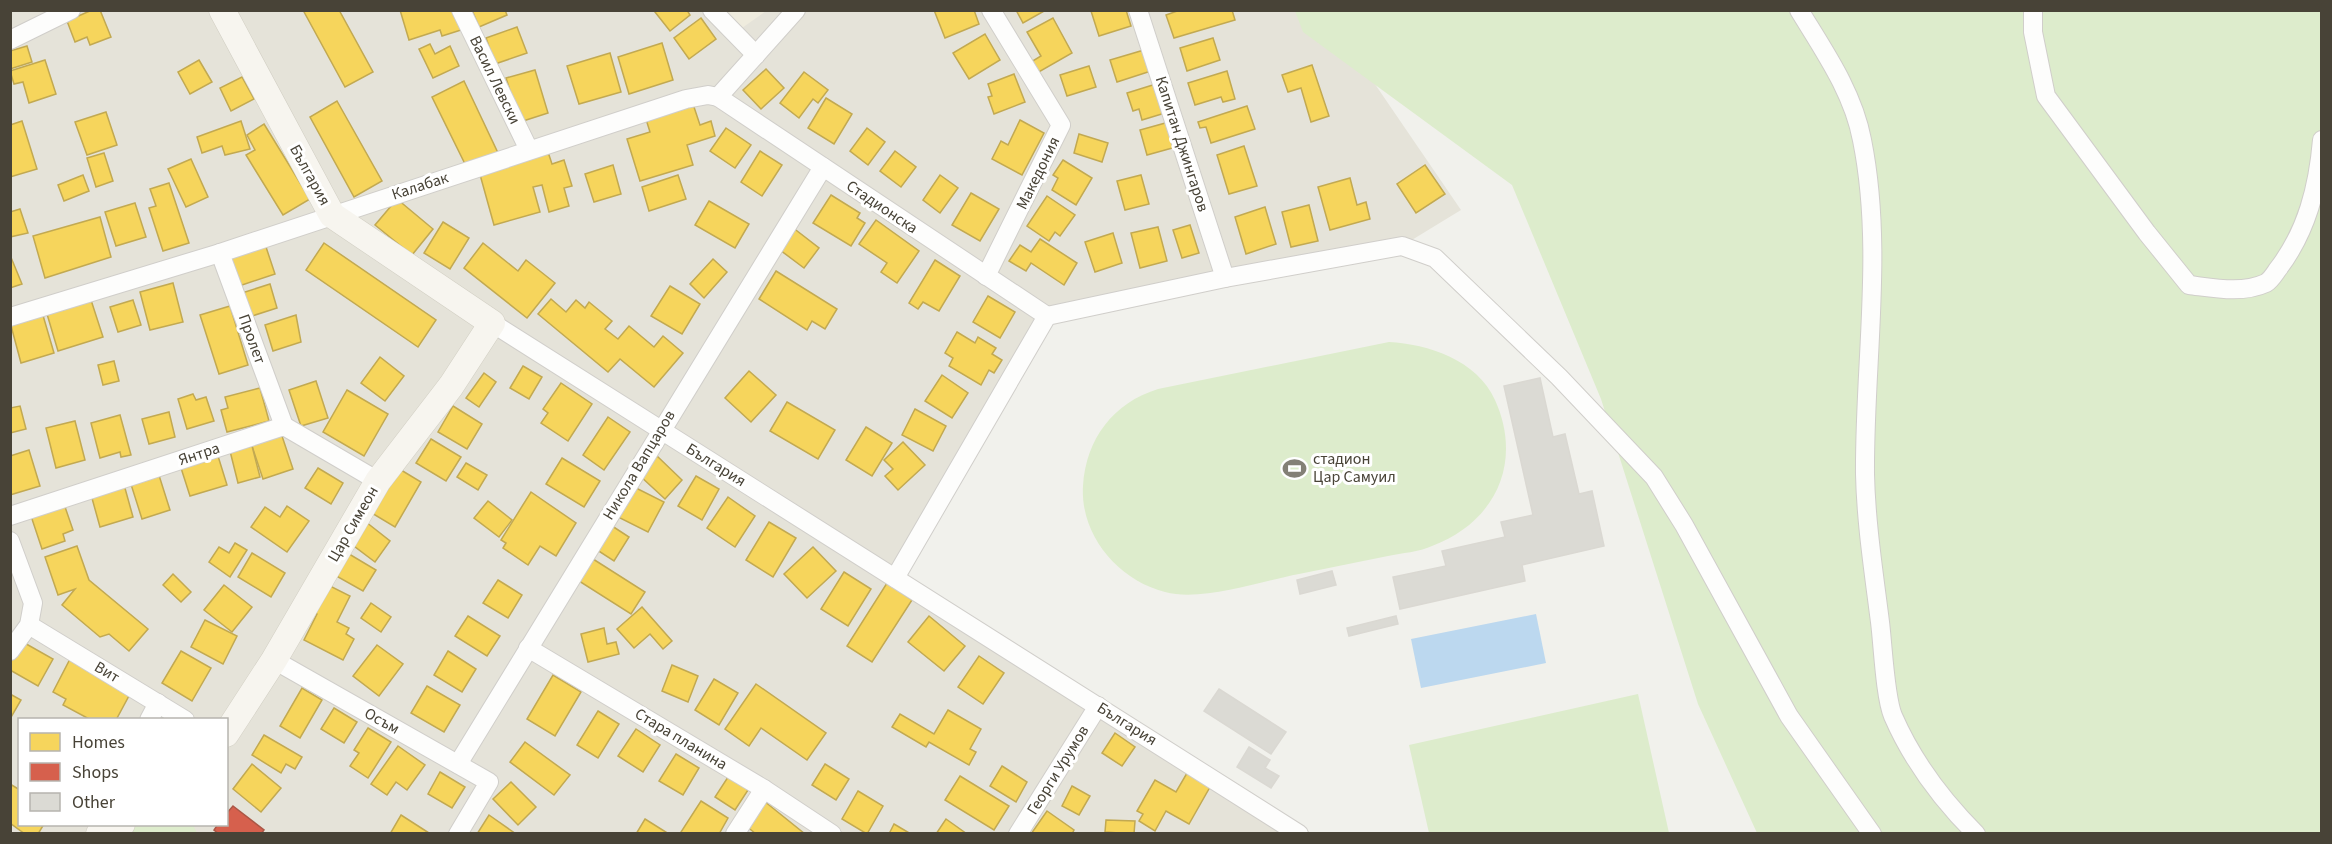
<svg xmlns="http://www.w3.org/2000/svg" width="2332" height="844" font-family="'Source Sans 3',sans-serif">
  <rect width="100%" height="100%" fill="#f1f1ec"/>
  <!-- residential -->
  <path fill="#e5e3d9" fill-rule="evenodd" d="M10 11H1325L1461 210 1402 246 1047 316 895 577 1291 833H11ZM20 720H226V824H20Z"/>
  <!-- education -->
  <polygon fill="#efecde" points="724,11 766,11 742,28"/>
  <!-- green -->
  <g fill="#ddeccc">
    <polygon points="1295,11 2321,11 2321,833 1757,833 1698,704 1601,399 1512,185 1303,32"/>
    <path d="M1389 342C1428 344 1477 360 1495 400 1523 462 1496 522 1432 546 1419 552 1402 553 1388 556 1358 562 1329 568 1299 574 1262 581 1202 602 1165 592 1118 580 1080 535 1083 486 1086 439 1113 403 1158 389Z"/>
    <polygon points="1638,694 1669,833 1429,833 1409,745"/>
    <polygon points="92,824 193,825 197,833 87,834"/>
  </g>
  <!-- water -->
  <polygon fill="#bcd8ef" points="1536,614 1546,663 1421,688 1411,639"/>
  <!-- homes -->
  <g fill="#f6d55c" stroke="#c2a951" stroke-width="1.5">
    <polygon points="92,10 100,10 111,37 90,45 87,37 75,42 67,21"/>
    <polygon points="303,10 339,10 373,72 345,87"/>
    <polygon points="400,10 455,10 461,30 442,36 440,30 409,40"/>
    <polygon points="472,10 505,10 507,15 479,27"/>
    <polygon points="657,10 687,10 690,15 670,31 655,12"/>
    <polygon points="934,10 974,10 979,24 945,38"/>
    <polygon points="1016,10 1046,10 1023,23"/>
    <polygon points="1126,10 1131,26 1099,36 1091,11"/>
    <polygon points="1180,10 1232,10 1235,20 1174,38 1166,15"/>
    <polygon points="701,18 716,39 689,59 674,38"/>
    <polygon points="1053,18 1072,53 1037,73 1031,62 1041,56 1027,32"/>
    <polygon points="517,27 527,53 495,64 486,38"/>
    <polygon points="985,34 1000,60 969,79 953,53"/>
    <polygon points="1213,38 1220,60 1187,71 1180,48"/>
    <polygon points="662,43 673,80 629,94 618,57"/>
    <polygon points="430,44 435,54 450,46 459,66 433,78 419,49"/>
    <polygon points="27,46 32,62 10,69 10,51"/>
    <polygon points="1144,50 1151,71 1117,82 1110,60"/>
    <polygon points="610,53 621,92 579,104 567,66"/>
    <polygon points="45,60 56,94 29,103 23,82 14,84 10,71"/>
    <polygon points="199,60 212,82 190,94 178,72"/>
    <polygon points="1312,65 1329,116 1311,122 1301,88 1288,92 1282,75"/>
    <polygon points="1089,66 1096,87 1067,96 1060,75"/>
    <polygon points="766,69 784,88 761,109 743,90"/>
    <polygon points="535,70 548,113 520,122 506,78"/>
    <polygon points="1227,71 1235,99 1223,102 1221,97 1195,105 1188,83"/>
    <polygon points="804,72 828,90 818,103 813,99 799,118 780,103"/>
    <polygon points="1014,74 1025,102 994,114 988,97 992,96 988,84"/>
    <polygon points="242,77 254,99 231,111 220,88"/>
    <polygon points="464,81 498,153 467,168 432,97"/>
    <polygon points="1156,84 1165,113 1142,120 1139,109 1133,111 1127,93"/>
    <polygon points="826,98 852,114 834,144 808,128"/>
    <polygon points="337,101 382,181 354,197 310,117"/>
    <polygon points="692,101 700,125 711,121 715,136 687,145 693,165 640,181 627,139 650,132 645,116"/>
    <polygon points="1247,106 1255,129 1211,143 1206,127 1200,128 1198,122"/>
    <polygon points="106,112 117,145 87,155 75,122"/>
    <polygon points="1020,120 1044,133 1022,175 992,159 1001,141 1008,145"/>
    <polygon points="22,121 37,169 10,177 10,125"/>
    <polygon points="241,121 250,149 225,155 222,146 202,153 197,137"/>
    <polygon points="1169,122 1176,147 1147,155 1140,130"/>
    <polygon points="264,124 310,199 283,215 246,155 255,150 247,135"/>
    <polygon points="726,128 751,145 735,168 710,151"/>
    <polygon points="867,128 885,142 868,165 850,151"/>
    <polygon points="1079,134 1108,143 1102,162 1074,153"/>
    <polygon points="1244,146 1257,186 1229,194 1217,155"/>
    <polygon points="760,151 782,165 762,196 741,182"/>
    <polygon points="895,151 916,167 901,187 880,171"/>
    <polygon points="548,152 552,164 564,160 572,186 564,188 569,206 549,212 542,185 533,187 540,212 494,225 479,171"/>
    <polygon points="104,153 113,181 96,187 87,158"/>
    <polygon points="191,159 208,197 186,207 168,169"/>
    <polygon points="1063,160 1092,178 1076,205 1052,190 1058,178 1053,175"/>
    <polygon points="613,165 621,194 594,202 585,174"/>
    <polygon points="1425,165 1445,194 1416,213 1397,184"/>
    <polygon points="83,175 89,191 64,201 58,185"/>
    <polygon points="678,175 686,199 649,211 642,187"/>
    <polygon points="940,175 958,188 940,213 923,200"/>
    <polygon points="1141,175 1149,204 1125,210 1117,181"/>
    <polygon points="1350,178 1357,205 1366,202 1370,219 1330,230 1318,187"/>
    <polygon points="169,183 189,243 163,251 149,208 156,206 150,189"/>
    <polygon points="971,193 999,209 980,241 952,225"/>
    <polygon points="831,195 860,213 857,218 865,223 851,246 813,223"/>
    <polygon points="1047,196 1075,215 1060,236 1055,232 1049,241 1027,226"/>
    <polygon points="397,199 433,229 412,255 375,225"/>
    <polygon points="709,201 749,224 735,248 695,225"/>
    <polygon points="135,203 146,237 116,246 105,212"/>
    <polygon points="1309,205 1318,241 1291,247 1282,212"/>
    <polygon points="1265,207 1276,244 1246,254 1235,217"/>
    <polygon points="20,209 28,233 10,237 10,212"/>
    <polygon points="100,217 111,257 45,278 33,236"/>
    <polygon points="876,220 919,251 897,283 881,272 887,263 859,244"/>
    <polygon points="443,222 469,238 450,269 424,253"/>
    <polygon points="1190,225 1199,253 1182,258 1173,230"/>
    <polygon points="792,227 819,248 804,268 776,247"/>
    <polygon points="1158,227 1167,261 1140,268 1131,233"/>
    <polygon points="1113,233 1122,263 1095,272 1085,242"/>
    <polygon points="1040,239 1077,263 1064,285 1031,263 1026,271 1009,261 1020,245 1031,252"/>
    <polygon points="324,243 436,320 418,347 306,270"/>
    <polygon points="483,243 518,271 526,260 555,283 527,318 464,268"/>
    <polygon points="265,244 275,274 239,286 229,256"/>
    <polygon points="10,255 22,284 10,288"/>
    <polygon points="713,259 727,272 704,298 690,284"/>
    <polygon points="935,260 960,276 939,311 923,302 918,309 909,303"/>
    <polygon points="776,271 837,309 825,329 812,321 807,330 759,299"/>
    <polygon points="173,283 183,322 150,330 140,292"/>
    <polygon points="270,284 277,308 249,317 242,293"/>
    <polygon points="670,286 700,304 682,334 651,316"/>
    <polygon points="988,296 1015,312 1000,338 973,322"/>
    <polygon points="551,299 566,312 576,300 585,308 589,302 612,321 605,329 618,339 629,326 654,347 663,336 683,353 654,387 620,359 608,372 538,314"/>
    <polygon points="91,300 103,337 58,351 47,314"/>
    <polygon points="133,300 141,325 118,332 110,307"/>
    <polygon points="230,306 248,365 219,374 200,315"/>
    <polygon points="42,312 54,353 21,363 10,322"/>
    <polygon points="296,315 301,342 273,351 265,325"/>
    <polygon points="957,332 975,343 978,337 996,348 992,354 1002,360 994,373 989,370 981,385 949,366 953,358 945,353"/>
    <polygon points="380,357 404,376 385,401 361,383"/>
    <polygon points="114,361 119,381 103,385 98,365"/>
    <polygon points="523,366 542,377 529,399 510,388"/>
    <polygon points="749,371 776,395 751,422 725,398"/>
    <polygon points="484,373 496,382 479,407 466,398"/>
    <polygon points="942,375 968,393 952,418 925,401"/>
    <polygon points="316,381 328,418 301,426 289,390"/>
    <polygon points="561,383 592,404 568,441 541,423 548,413 543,409"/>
    <polygon points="260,388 269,421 227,432 221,410 228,408 225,397"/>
    <polygon points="347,390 388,414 364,456 323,432"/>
    <polygon points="193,394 196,400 206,397 214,421 187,429 178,399"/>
    <polygon points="787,402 835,430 818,459 770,431"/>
    <polygon points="20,406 26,429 10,433 10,408"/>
    <polygon points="453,406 482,424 467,449 438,432"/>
    <polygon points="915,409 946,426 933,451 902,435"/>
    <polygon points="169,412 175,437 149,444 142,419"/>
    <polygon points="120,415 131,455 121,457 120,452 100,458 91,423"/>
    <polygon points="608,417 630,432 604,470 583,455"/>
    <polygon points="75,421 85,460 56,468 46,428"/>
    <polygon points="866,427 892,443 872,476 846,460"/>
    <polygon points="281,433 293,469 263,479 251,443"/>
    <polygon points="431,439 461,457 446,481 416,463"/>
    <polygon points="903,442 925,465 898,490 885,476 893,469 884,460"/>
    <polygon points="252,446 260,477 238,483 230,451"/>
    <polygon points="29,450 40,486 10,495 10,456"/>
    <polygon points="218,456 227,485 190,496 181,468"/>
    <polygon points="657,456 682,480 665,499 639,475"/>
    <polygon points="562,458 600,481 584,507 546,484"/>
    <polygon points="466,463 487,475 478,490 457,477"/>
    <polygon points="396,467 421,482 395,527 370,512"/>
    <polygon points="318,468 343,483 331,504 305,488"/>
    <polygon points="157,469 170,510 142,519 129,478"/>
    <polygon points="696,476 719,489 702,520 678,506"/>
    <polygon points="123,481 133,517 100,527 90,491"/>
    <polygon points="634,487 664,502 648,532 618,517"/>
    <polygon points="531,492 576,523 556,556 540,546 528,565 503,548 506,543 501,540"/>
    <polygon points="728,497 755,516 735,547 707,528"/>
    <polygon points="488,501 512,520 499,537 474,518"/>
    <polygon points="64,504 73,530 63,534 65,541 42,549 31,516"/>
    <polygon points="287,506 309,521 287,552 251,527 265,507 280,517"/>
    <polygon points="366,522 390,541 375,562 350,543"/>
    <polygon points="769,522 796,538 773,577 746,560"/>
    <polygon points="609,524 629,537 614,561 594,548"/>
    <polygon points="235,543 247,550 230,577 209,562 219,547 229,553"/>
    <polygon points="77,546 89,580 148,629 129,651 109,634 100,637 62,605 75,589 58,595 45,557"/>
    <polygon points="813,547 836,571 807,598 784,574"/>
    <polygon points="344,551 376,570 363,591 331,573"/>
    <polygon points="252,553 285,573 271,597 238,577"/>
    <polygon points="593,559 645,592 631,614 579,581"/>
    <polygon points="844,572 871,589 848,626 821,609"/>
    <polygon points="173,574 191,592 181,602 163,585"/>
    <polygon points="498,580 522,595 508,618 483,603"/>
    <polygon points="322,582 350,596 337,622 349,628 346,634 354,639 343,660 304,640 317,614 308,609"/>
    <polygon points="887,583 912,600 872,662 847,646"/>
    <polygon points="224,585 252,607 232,632 204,610"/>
    <polygon points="371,603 391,617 381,632 361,618"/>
    <polygon points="642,607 672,641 663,649 650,634 634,648 617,629"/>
    <polygon points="468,616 500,636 487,656 455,636"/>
    <polygon points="929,616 965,646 944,671 908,642"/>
    <polygon points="205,620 237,636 223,664 191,647"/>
    <polygon points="604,628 607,644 616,642 619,654 588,662 581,634"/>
    <polygon points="21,641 53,659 38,686 10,670 10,660"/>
    <polygon points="377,645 403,664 379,696 353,676"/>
    <polygon points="181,651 211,668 192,701 162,683"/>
    <polygon points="448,651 476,669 462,692 434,675"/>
    <polygon points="979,656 1004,673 983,704 958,687"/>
    <polygon points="70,659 131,692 116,720 91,720 63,705 66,699 53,692"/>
    <polygon points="672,665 698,676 688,702 662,691"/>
    <polygon points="553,675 581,692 555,736 527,719"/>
    <polygon points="714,679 738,693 719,725 695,710"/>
    <polygon points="756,684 826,733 807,760 761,728 749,746 725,729"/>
    <polygon points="427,686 460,705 444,732 411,713"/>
    <polygon points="302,688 322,700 300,738 280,726"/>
    <polygon points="10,694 21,700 10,719"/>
    <polygon points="334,708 357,722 344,743 321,729"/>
    <polygon points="948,710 981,729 970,749 976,752 969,765 929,742 926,747 892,727 900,714 934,734"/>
    <polygon points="598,711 619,724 598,758 577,745"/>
    <polygon points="368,728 391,742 368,778 350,766 359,753 354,750"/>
    <polygon points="636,729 660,745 643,772 618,756"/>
    <polygon points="1115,733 1135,747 1122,766 1102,753"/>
    <polygon points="264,735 302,757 295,769 286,764 281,773 252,755"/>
    <polygon points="525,742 570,775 554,795 510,762"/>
    <polygon points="398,746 425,765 407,790 396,782 387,795 371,784"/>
    <polygon points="676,754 699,768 683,795 659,781"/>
    <polygon points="252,764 281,788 261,812 233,789"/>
    <polygon points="825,764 849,779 836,800 812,785"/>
    <polygon points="1002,766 1027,782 1016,802 990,786"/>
    <polygon points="440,772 465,787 452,808 428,794"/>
    <polygon points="1187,773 1210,787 1189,824 1166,811 1155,831 1139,821 1143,814 1137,811 1155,780 1176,792"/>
    <polygon points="730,774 750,787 735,810 715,797"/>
    <polygon points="960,776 1009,806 994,830 945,800"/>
    <polygon points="511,782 536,807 518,825 493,799"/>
    <polygon points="10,784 20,790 20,824 44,824 38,834 25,834 10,823"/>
    <polygon points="1072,786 1090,796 1079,815 1062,806"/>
    <polygon points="858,791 883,806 867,834 842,819"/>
    <polygon points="701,801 728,818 719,834 684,834 681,832"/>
    <polygon points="764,801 805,834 756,834 745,825"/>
    <polygon points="1047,811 1074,830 1072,834 1031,834"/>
    <polygon points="401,815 429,833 429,834 390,834"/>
    <polygon points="489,815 516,834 477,834"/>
    <polygon points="645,819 669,834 636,834"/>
    <polygon points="946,819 967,834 936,834"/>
    <polygon points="1106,820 1135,821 1134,834 1105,832"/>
    <polygon points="894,824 911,834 889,834"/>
  </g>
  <!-- shops -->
  <polygon fill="#d6604d" stroke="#ab5746" stroke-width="1.5" points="233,806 264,830 261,834 219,834 214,830 218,824 226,824 226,814"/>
  <!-- building -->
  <g fill="#dbdad4" stroke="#dad8d2" stroke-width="1.5">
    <polygon points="1540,378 1553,437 1565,434 1579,494 1592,491 1604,546 1522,565 1525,581 1400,609 1393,577 1446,566 1442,551 1505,537 1501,522 1533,515 1504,386"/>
    <polygon points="1332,571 1336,585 1300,594 1297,580"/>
    <polygon points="1396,616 1398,624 1349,636 1347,628"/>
    <polygon points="1219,689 1286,732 1271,754 1204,711"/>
    <polygon points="1249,747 1270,760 1265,768 1279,776 1271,788 1237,767"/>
  </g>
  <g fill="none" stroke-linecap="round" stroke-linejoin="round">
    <defs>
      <g id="street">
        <polyline points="461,10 529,150"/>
        <polyline points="712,10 756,55"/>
        <polyline points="1138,10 1225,278"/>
        <path d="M1799 10C1824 51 1853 92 1862 140 1884 249 1864 364 1865 474 1866 523 1874 574 1880 622 1883 646 1885 697 1893 716 1913 762 1941 799 1976 834"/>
        <path d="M2033 10V32L2046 96 2147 233 2189 285C2214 288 2242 294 2266 283 2271 280 2275 273 2278 269 2307 231 2318 187 2322 140"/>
        <polyline points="10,40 71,10"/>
        <polyline points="718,97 796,10"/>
        <polyline points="220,253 284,426"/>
        <polyline points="986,276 1061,125 991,10"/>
        <polyline points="10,317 220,253 686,99 708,95 718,97 1047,316"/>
        <polyline points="492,323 1299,834"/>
        <polyline points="10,516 284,426 378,481"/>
        <polyline points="10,541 33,603 29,625 10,651"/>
        <polyline points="895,578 1047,316 1225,278 1402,246 1435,258 1559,377 1654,477 1684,525 1789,716 1872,834"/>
        <polyline points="29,625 185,720"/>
        <polyline points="528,648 764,789 832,834"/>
        <polyline points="274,660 489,782 458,834"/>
        <polyline points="149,720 158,703"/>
        <polyline points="458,764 823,167"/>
        <polyline points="735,834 764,789"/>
        <polyline points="1018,834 1098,706"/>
      </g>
      <g id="secondary">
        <polyline points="222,10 332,215 492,323 451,386 378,481 274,660 226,734"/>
        <polyline points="99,834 122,824"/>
      </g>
    </defs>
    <!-- street casing -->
    <use href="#street" stroke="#d0ceca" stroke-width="20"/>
    <!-- secondary casing -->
    <use href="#secondary" stroke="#d1cec3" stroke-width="27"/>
    <!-- street -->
    <use href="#street" stroke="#fdfdfc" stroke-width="18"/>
    <!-- secondary -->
    <use href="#secondary" stroke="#f7f5ef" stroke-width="26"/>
  </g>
  <!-- icons -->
  <defs>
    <symbol id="stadium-bare" viewBox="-9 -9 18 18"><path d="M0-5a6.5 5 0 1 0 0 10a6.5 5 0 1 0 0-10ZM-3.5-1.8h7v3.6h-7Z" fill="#838076" stroke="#fff" stroke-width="2.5" paint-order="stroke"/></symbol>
  </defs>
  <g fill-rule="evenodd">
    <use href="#stadium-bare" x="1278" y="452" width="33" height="33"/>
  </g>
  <g text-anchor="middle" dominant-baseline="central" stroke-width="6" stroke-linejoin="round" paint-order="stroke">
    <!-- street labels -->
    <g font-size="16" fill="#484337" stroke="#fff">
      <text transform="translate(495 80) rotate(64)">Васил Левски</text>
      <text transform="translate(1182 144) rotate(72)">Капитан Джингаров</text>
      <text transform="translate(1038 173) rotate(-64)">Македония</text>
      <text transform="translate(310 175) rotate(61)">България</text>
      <text transform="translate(420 186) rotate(-18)">Калабак</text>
      <text transform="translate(882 207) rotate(34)">Стадионска</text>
      <text transform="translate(252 339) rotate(70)">Пролет</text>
      <text transform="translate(199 454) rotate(-18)">Янтра</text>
      <text transform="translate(639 465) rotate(-59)">Никола Вапцаров</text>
      <text transform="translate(716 465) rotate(32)">България</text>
      <text transform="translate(353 524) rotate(-60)">Цар Симеон</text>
      <text transform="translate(107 672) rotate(31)">Вит</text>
      <text transform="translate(382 721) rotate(29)">Осъм</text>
      <text transform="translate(1127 724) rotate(32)">България</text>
      <text transform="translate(681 739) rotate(31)">Стара планина</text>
      <text transform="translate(1058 770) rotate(-58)">Георги Урумов</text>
    </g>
    <!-- poi labels -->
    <g font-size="16" fill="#484337" stroke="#fff" text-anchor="start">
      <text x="1313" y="459">стадион<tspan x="1313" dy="18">Цар Самуил</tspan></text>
    </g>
  </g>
  <!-- border -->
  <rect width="2332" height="844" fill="none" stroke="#484337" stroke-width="24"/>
  <!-- legend -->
  <rect x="18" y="718" width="210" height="108" fill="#ffffff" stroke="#b6b4af" stroke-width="1.5"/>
  <rect x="30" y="733" width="30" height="18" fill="#f6d55c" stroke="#b6b4af" stroke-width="1.5"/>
  <text x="72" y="748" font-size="18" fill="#484337">Homes</text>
  <rect x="30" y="763" width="30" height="18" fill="#d6604d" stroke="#b6b4af" stroke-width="1.5"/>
  <text x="72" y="778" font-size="18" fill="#484337">Shops</text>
  <rect x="30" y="793" width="30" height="18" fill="#dbdad4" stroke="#b6b4af" stroke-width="1.5"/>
  <text x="72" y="808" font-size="18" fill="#484337">Other</text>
</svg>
